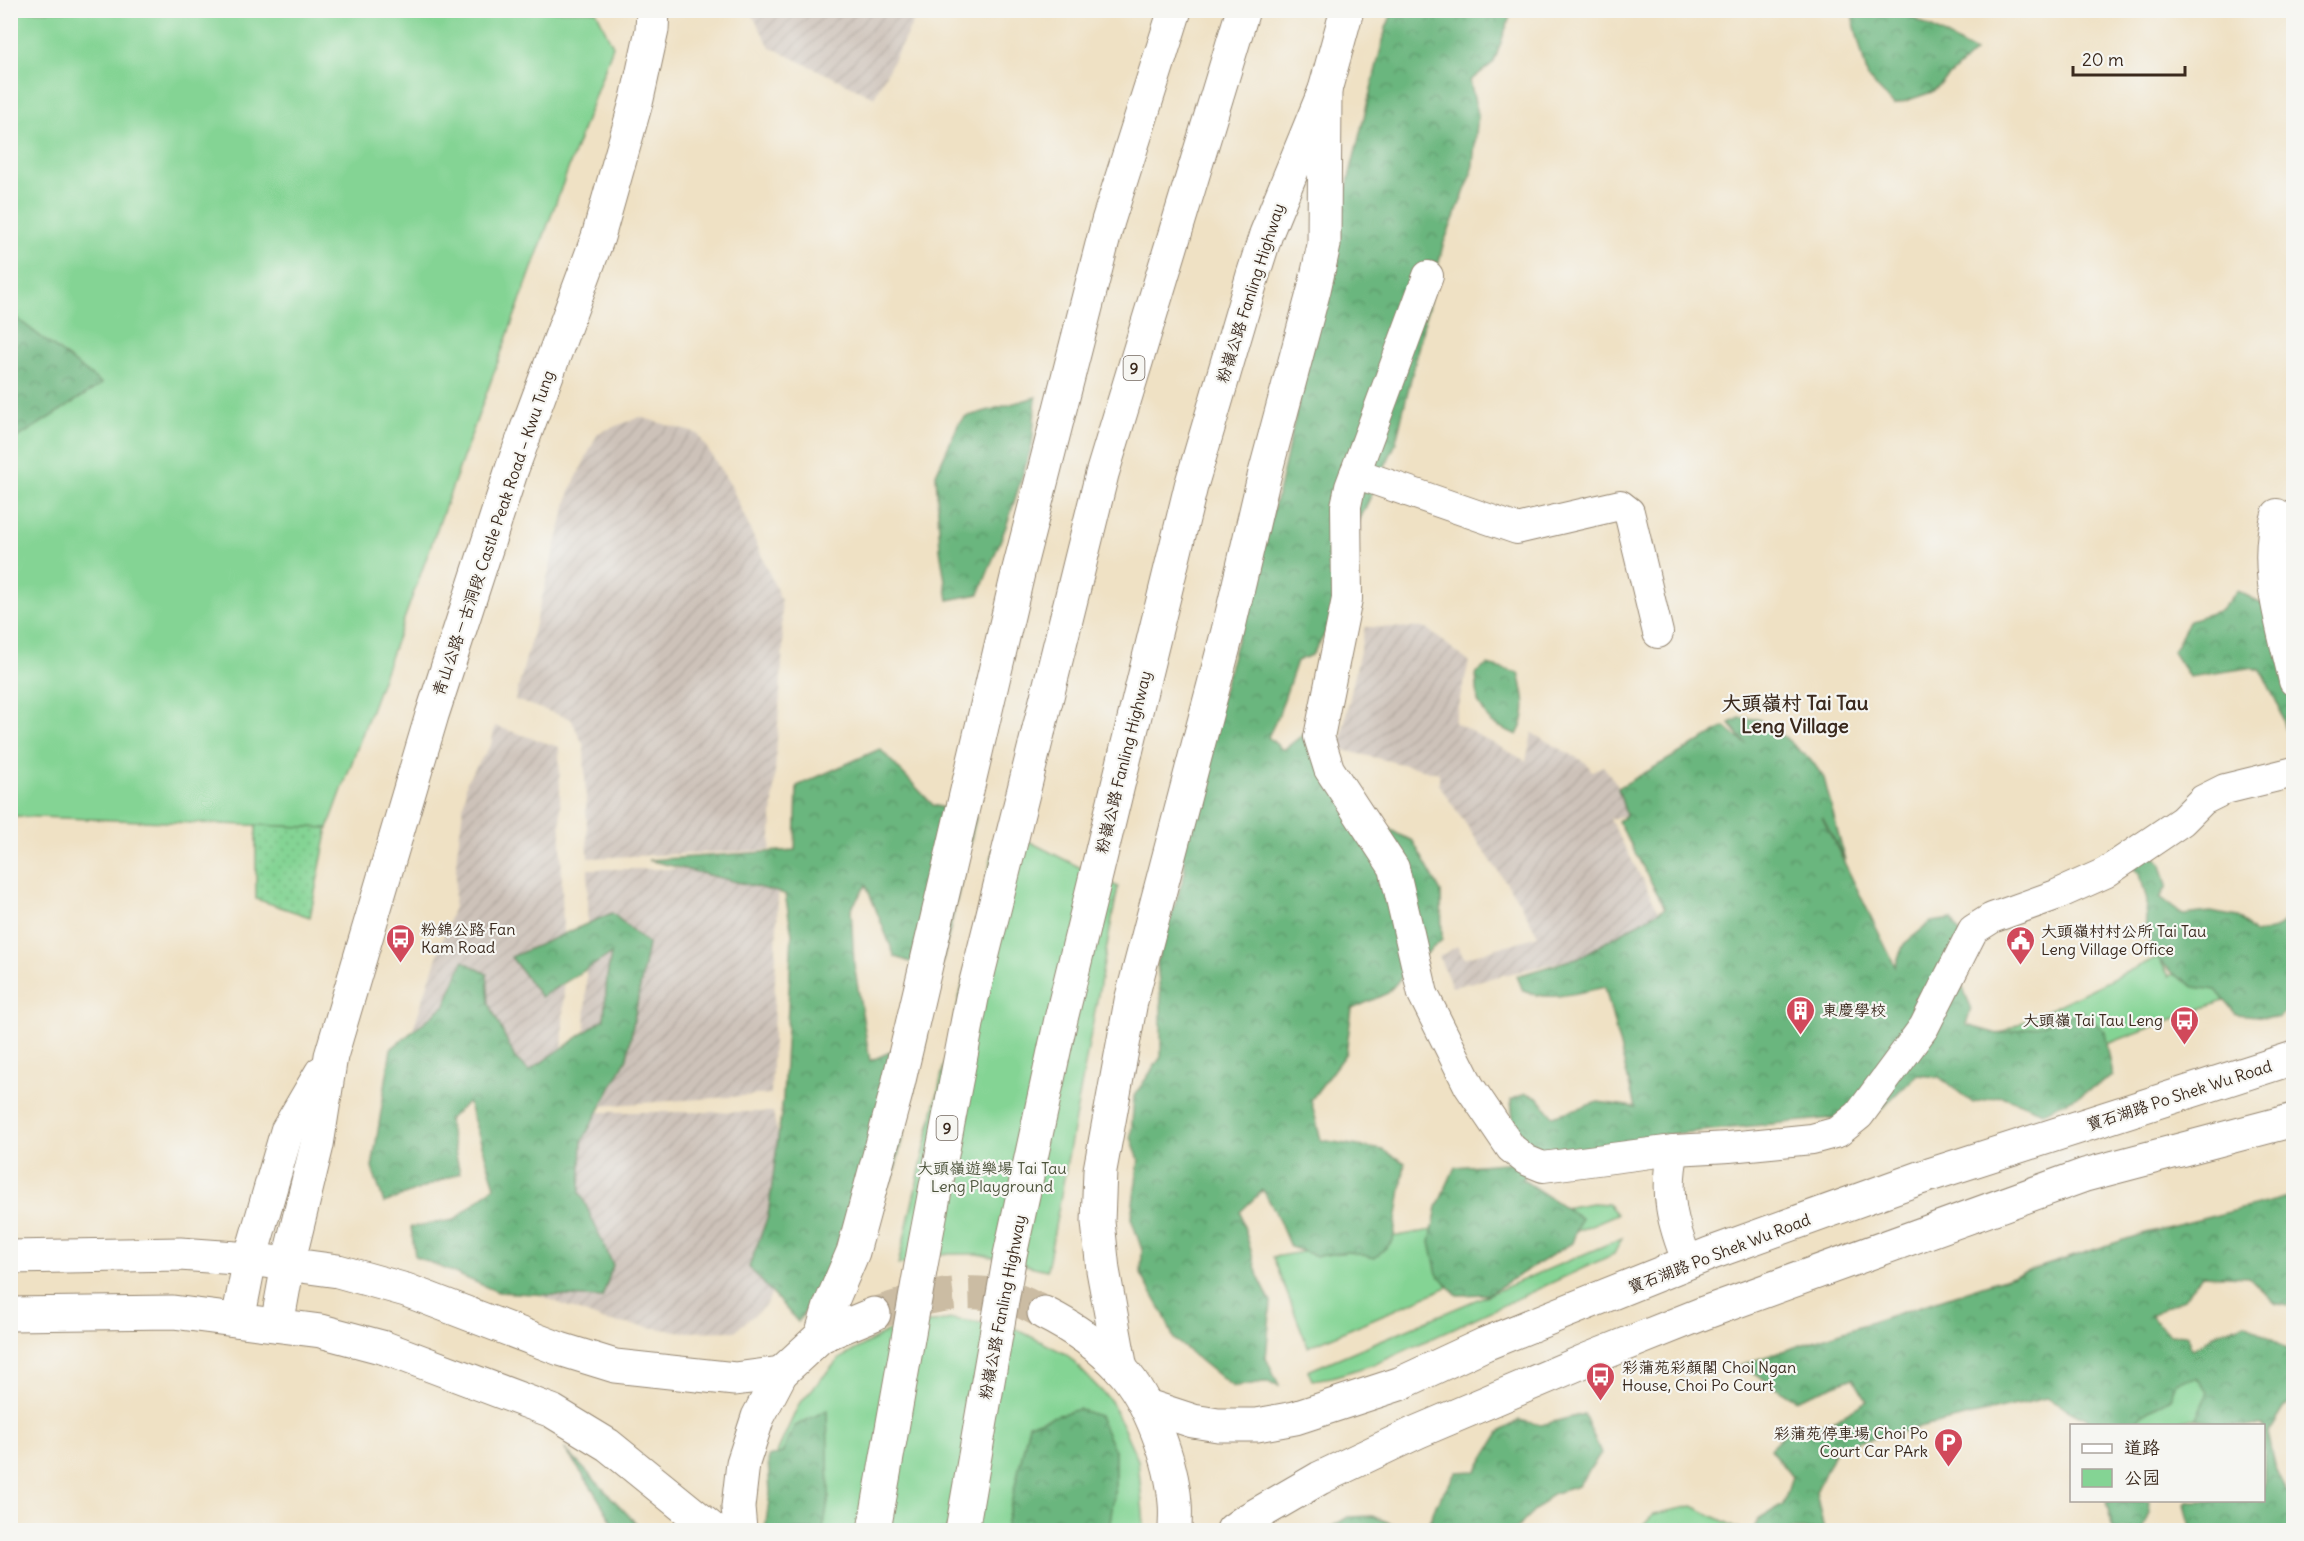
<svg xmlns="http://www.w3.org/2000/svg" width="2304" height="1541" font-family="Delius,'LXGW WenKai TC',sans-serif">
  <defs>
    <pattern id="industrial-furrows" width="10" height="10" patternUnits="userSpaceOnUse" patternTransform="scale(1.5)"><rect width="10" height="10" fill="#cdc2b9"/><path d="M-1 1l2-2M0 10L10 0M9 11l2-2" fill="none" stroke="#b1a79f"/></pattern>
    <pattern id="forest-crowns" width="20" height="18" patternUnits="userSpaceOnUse" patternTransform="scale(1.5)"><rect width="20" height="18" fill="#6bb67e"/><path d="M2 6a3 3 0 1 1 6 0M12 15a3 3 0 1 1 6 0" fill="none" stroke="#599467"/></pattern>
    <pattern id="garden-dots" width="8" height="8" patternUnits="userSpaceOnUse" patternTransform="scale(1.5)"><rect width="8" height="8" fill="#84d494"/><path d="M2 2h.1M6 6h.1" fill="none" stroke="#73b67f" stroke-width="1.8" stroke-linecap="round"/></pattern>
  </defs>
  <rect width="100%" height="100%" fill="#f6f6f2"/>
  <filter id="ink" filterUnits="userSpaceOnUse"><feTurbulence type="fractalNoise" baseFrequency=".0167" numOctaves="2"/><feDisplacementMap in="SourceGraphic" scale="12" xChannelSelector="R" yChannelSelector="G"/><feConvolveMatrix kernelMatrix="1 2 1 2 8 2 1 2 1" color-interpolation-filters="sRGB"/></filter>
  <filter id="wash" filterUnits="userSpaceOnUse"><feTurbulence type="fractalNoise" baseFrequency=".008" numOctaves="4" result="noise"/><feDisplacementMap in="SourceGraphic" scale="24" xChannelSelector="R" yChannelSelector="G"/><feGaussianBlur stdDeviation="1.35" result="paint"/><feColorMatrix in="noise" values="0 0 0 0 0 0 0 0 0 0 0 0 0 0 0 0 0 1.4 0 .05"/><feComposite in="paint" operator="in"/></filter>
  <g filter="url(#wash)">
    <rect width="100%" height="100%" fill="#efe1c4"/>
    <!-- industrial -->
    <g fill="url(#industrial-furrows)">
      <polygon points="750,11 919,11 874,97 770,47"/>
      <polygon points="640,417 698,434 731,486 781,600 783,646 770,850 588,858 584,746 571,719 515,700 570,491 598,433"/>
      <polygon points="1365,627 1426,628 1469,662 1454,722 1526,761 1532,733 1586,763 1592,771 1603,766 1617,784 1626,815 1610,819 1659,911 1580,957 1452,987 1439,957 1457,946 1464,958 1538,936 1520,903 1439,785 1439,773 1339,749"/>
      <polygon points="495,726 559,747 563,934 528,980 564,986 561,1097 460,1036 412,1032 454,906 457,853 467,780 491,745"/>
      <polygon points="588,869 779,869 771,1094 584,1107"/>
      <polygon points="548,1112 773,1112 787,1181 792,1253 766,1305 735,1331 683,1332 605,1321 541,1296"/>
    </g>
    <!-- green -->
    <g fill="#84d494" stroke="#607f59" stroke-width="1.5">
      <polygon points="11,11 596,11 613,46 328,828 11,816"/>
      <polygon points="999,826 1118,887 1047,1270 978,1254 937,1254 898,1265"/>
      <polygon points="2158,957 2169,976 2174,974 2293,978 2200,1009 2014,1079 1998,1034"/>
      <polygon points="1592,1203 1608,1204 1617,1214 1308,1347 1273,1257"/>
      <polygon points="1622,1238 1614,1254 1378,1363 1332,1377 1312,1380 1308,1371"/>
      <polygon points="952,1319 1012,1327 1066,1354 1111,1401 1138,1460 1144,1524 1142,1530 771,1530 774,1459 799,1404 839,1359 892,1329"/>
      <polygon points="2213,1354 2226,1411 2166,1425 2124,1425 2113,1378"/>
      <polygon points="1692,1506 1742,1530 1639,1530 1654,1514"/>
    </g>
    <!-- forest -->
    <g fill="url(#forest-crowns)" stroke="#53704e" stroke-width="1.5">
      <path d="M1393 11H1512L1494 62 1470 81 1478 114 1472 173 1443 245 1395 445 1341 559 1333 621 1312 655 1297 661 1279 714 1268 737 1283 750 1304 734C1337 777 1361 821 1413 841L1441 892 1442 940 1409 968 1388 993 1352 1009 1346 1053 1311 1100 1321 1140 1383 1150 1405 1163 1393 1241 1375 1258 1349 1252 1317 1256 1290 1247 1274 1209 1263 1190 1240 1212 1258 1276 1271 1303 1266 1358 1279 1386 1264 1382 1233 1387 1174 1339 1164 1315 1141 1274 1142 1250 1131 1218 1139 1160 1131 1137 1134 1096 1161 1057V1003L1157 962 1185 872 1181 843 1280 485 1348 182 1386 28Z"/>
      <polygon points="1851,11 1902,11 1975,52 1932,92 1894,105 1868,78"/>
      <polygon points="10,313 102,384 11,442 10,442"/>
      <polygon points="1036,397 1032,445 1007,524 979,594 948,600 940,549 936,474 959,423 965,417"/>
      <polygon points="2237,591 2270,607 2293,707 2293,727 2285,729 2279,707 2261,670 2248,668 2189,677 2173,652 2190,620 2221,610"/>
      <path d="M1487 665 1519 673C1525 697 1529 713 1517 735L1491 723 1478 702 1476 673Z"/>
      <path d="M1740 718 1758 719 1788 740 1812 761 1824 778 1845 860 1822 817 1895 966 1904 944 1931 922 1952 919 1969 950 1960 981 1971 1007 1966 1025 1998 1034 2038 1026 2083 1011 2105 1032 2113 1076 2080 1095 2043 1112 2002 1096 1973 1103 1939 1077 1917 1075 1863 1127 1833 1118 1642 1137 1636 1144 1545 1153 1525 1141 1513 1119 1511 1100 1526 1093 1537 1097 1553 1116 1598 1102 1635 1107 1605 987C1577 993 1550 1002 1523 991L1517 976 1580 957 1665 908 1618 821 1626 815 1618 788 1725 727 1746 744 1729 723Z"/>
      <polygon points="880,749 933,805 976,817 940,972 895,957 866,885 851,909 854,964 870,1061 926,1036 893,1178 798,1322 749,1267 768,1216 783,1098 792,934 785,894 648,860 795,850 797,786"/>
      <polygon points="2153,853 2161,864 2167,886 2160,898 2183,915 2210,912 2238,917 2255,934 2275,929 2293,914 2293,1005 2278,1018 2236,1014 2216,990 2194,987 2174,974 2160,961 2145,933 2147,901 2140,874 2129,865"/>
      <polygon points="612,913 648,944 627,1058 582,1142 580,1192 613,1265 602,1298 498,1292 415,1256 411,1227 454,1220 495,1186 468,1102 448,1120 460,1173 384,1203 372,1168 391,1049 445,1005 463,961 487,974 489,1003 515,1058 529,1071 604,1019 607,977 611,954 541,997 511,957"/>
      <polygon points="1518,1162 1528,1167 1523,1180 1581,1218 1572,1243 1488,1294 1457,1295 1437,1274 1430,1242 1437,1207 1455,1167"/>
      <path d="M2293 1196V1307L2275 1303 2249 1277 2202 1275 2184 1299 2150 1315 2170 1334 2188 1335 2191 1349 2220 1332 2245 1323 2293 1353V1400L2284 1407 2268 1433 2276 1470 2286 1491 2293 1494V1530H2194L2190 1525 2185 1504 2188 1501 2264 1500V1426L2222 1425 2196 1418 2208 1392 2197 1378C2180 1380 2172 1378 2171 1398L2143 1414 2132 1425H2088L2087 1419 2046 1398 1837 1447 1816 1492 1824 1530H1753L1758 1520 1783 1505 1792 1477 1770 1449 1787 1432 1833 1421 1867 1401 1853 1378 1796 1400 1740 1365 2142 1234Z"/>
      <polygon points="1078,1409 1099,1416 1115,1452 1115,1488 1109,1530 1005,1530 1029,1424"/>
      <polygon points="827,1410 829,1497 823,1530 765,1530 770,1493 768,1457 782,1453 795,1426"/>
      <polygon points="1584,1414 1601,1453 1578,1486 1552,1494 1515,1530 1326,1530 1348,1517 1373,1516 1400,1527 1428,1528 1436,1504 1457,1472 1476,1471 1500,1432 1519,1420 1541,1425"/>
      <polygon points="564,1448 634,1521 640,1530 617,1530 590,1485"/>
      <polygon points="2106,1501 2150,1501 2149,1513 2142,1530 2113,1530"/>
    </g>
    <!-- garden -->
    <polygon fill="url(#garden-dots)" stroke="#607f59" stroke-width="1.5" points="256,825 328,828 310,917 256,899"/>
  </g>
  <g filter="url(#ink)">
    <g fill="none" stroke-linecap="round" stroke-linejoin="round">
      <!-- primary-tunnel -->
      <path stroke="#cbbca3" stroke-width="33" stroke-dasharray="33 16" stroke-linecap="butt" d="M874 1314C919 1299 967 1284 1014 1299 1024 1302 1034 1308 1044 1313"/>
      <defs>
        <g id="minor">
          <polyline points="1428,276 1350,487 1346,506 1347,599 1319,737 1329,769 1394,868 1423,994 1469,1086 1511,1148 1526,1160 1543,1167 1674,1150 1729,1147 1812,1139 1838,1132 1859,1115 1924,1027 1973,930 1992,918 2056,895 2105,873 2182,821 2203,800 2225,789 2294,772"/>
          <polyline points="1355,473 1517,529 1620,505 1629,512 1658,633"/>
          <path d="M2277 514C2261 568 2282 627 2294 681"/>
          <path d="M1674 1150C1664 1193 1672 1223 1688 1263"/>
        </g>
        <g id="secondary">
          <polyline points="10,1257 180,1254 250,1259 338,1271 406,1290 560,1349 615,1366 735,1379 781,1373"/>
          <polyline points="10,1314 173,1312 321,1331 385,1348 552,1411 608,1445 713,1530"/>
          <polyline points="238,1320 250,1259 287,1131 321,1073"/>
          <polyline points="277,1325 288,1264 317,1145 331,1056 432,715 512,469 598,237 637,99 652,30 653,10"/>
        </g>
        <g id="primary">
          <path d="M1044 1313C1072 1327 1099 1345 1121 1369 1149 1399 1172 1462 1175 1503 1176 1512 1175 1522 1175 1530"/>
          <polyline points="1147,1406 1193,1421 1218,1425 1257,1425 1295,1418 1399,1384 1485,1344 1709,1254 1920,1178 2294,1058"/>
          <polyline points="740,1530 738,1507 743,1463 758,1417 781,1373 821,1336 874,1314"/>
          <polyline points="1233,1530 1244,1522 1320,1478 1417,1432 1589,1359 1704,1313 2085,1175 2294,1120"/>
        </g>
        <g id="motorway">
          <polyline points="1039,729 1102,474 1243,10"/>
          <polyline points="1126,752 1191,486 1253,275 1266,234 1325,90 1347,10"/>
          <polyline points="821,1336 830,1306 853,1252 896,1093 1019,569 1108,221 1175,10"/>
          <polyline points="1121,1369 1103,1270 1098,1222 1100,1170 1131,1001 1228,631 1264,477 1314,290 1324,245 1325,90"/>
        </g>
      </defs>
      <!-- minor casing -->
      <use href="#minor" stroke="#958671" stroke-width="32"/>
      <!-- secondary casing -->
      <use href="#secondary" stroke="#958671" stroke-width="35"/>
      <!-- primary casing -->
      <use href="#primary" stroke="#958671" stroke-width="35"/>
      <!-- motorway casing -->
      <use href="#motorway" stroke="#958671" stroke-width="35"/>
      <!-- minor -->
      <use href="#minor" stroke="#fff" stroke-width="30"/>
      <!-- secondary -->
      <use href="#secondary" stroke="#fff" stroke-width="33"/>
      <!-- primary -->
      <use href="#primary" stroke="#fff" stroke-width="33"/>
      <!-- motorway -->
      <use href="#motorway" stroke="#fff" stroke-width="33"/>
      <defs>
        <g id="motorway-bridge">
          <polyline points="874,1530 925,1243 972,998 1039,729"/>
          <polyline points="962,1530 1010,1255 1061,1019 1126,752"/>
        </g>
      </defs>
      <!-- motorway-bridge casing -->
      <use href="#motorway-bridge" stroke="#958671" stroke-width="35" stroke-linecap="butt"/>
      <!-- motorway-bridge -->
      <use href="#motorway-bridge" stroke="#fff" stroke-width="33"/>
    </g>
  </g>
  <!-- icons -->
  <defs>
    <symbol id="bus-pin" viewBox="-11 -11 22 30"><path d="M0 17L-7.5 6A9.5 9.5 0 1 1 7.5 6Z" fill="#d1495b" stroke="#f6f6f2"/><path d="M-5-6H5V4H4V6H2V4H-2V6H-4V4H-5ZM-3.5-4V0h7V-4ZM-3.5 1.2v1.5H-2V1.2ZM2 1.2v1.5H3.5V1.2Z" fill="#fff"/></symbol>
    <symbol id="civic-pin" viewBox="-11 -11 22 30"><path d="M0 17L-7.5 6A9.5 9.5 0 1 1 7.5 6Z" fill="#d1495b" stroke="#f6f6f2"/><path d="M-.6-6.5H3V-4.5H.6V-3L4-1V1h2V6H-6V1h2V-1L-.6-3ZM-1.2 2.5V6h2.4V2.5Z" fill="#fff"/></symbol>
    <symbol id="building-pin" viewBox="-11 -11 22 30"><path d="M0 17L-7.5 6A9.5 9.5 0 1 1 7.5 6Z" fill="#d1495b" stroke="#f6f6f2"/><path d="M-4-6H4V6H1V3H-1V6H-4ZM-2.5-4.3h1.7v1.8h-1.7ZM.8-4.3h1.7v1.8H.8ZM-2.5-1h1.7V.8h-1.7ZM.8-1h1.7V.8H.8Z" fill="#fff"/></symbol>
    <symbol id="parking-pin" viewBox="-11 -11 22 30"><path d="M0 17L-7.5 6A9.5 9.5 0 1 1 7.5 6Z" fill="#d1495b" stroke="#f6f6f2"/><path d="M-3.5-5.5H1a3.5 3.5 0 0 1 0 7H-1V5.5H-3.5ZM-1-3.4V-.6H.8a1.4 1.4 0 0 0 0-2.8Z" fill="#fff"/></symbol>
  </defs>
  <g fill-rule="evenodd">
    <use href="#bus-pin" x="384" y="922" width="33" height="45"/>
    <use href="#civic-pin" x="2004" y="924" width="33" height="45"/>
    <use href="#building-pin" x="1784" y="994" width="33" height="45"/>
    <use href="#bus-pin" x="2168" y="1004" width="33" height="45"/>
    <use href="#bus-pin" x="1584" y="1360" width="33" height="45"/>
    <use href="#parking-pin" x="1932" y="1426" width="33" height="45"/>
  </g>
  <g text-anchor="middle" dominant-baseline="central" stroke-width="4.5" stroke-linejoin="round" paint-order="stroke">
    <!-- shield labels -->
    <g fill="#f6f6f2" stroke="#73675e" stroke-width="1.5">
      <rect x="1123.5" y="356" width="21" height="24" rx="4.5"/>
      <rect x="936.5" y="1116" width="21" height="24" rx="4.5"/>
    </g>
    <g font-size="15" font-weight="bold" fill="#3b2a1e">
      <text x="1134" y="368">9</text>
      <text x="947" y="1128">9</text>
    </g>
    <!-- street labels -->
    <g font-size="16" fill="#3b2a1e" stroke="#f6f6f2">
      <text transform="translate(1250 293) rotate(-72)">粉嶺公路 Fanling Highway</text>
      <text transform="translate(493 533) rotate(-71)">青山公路－古洞段 Castle Peak Road – Kwu Tung</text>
      <text transform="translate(1123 762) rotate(-76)">粉嶺公路 Fanling Highway</text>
      <text transform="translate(2179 1095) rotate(-18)">寶石湖路 Po Shek Wu Road</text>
      <text transform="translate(1719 1253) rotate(-21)">寶石湖路 Po Shek Wu Road</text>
      <text transform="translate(1002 1307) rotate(-79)">粉嶺公路 Fanling Highway</text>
    </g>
    <!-- poi labels -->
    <g font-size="16" fill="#3b2a1e" stroke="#f6f6f2" text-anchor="start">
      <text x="421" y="929">粉錦公路 Fan<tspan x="421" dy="18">Kam Road</tspan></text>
      <text x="2041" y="931">大頭嶺村村公所 Tai Tau<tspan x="2041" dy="18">Leng Village Office</tspan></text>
      <text x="1822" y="1010">東慶學校</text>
      <text x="2163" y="1020" text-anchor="end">大頭嶺 Tai Tau Leng</text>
      <text x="1622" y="1367">彩蒲苑彩顏閣 Choi Ngan<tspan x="1622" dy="18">House, Choi Po Court</tspan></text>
      <text x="1928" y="1433" text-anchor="end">彩蒲苑停車場 Choi Po<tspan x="1928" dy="18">Court Car PArk</tspan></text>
    </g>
    <!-- park labels -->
    <g font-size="16" fill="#4d543c" stroke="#f6f6f2">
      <text x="992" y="1168">大頭嶺遊樂場 Tai Tau<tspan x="992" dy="18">Leng Playground</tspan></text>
    </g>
    <!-- quarter labels -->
    <g font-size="20" font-weight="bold" fill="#3b2a1e" stroke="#f6f6f2">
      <text x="1795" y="702">大頭嶺村 Tai Tau<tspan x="1795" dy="23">Leng Village</tspan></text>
    </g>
  </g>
  <!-- margin -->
  <rect width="2304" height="1541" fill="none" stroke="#f6f6f2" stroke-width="36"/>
  <!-- legend -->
  <rect x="2070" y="1424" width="195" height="78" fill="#f6f6f2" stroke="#aba49d" stroke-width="1.5"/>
  <rect x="2082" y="1444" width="30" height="9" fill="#ffffff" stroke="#aba49d" stroke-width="1.5"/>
  <text x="2124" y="1454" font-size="18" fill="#3b2a1e">道路</text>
  <rect x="2082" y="1469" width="30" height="18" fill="#84d494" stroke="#aba49d" stroke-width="1.5"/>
  <text x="2124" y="1484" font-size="18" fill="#3b2a1e">公园</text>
  <!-- scale -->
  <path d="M2073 66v9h112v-9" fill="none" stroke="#3b2a1e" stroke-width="3"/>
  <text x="2082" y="66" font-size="18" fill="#3b2a1e" stroke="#f6f6f2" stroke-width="4.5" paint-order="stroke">20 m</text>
</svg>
